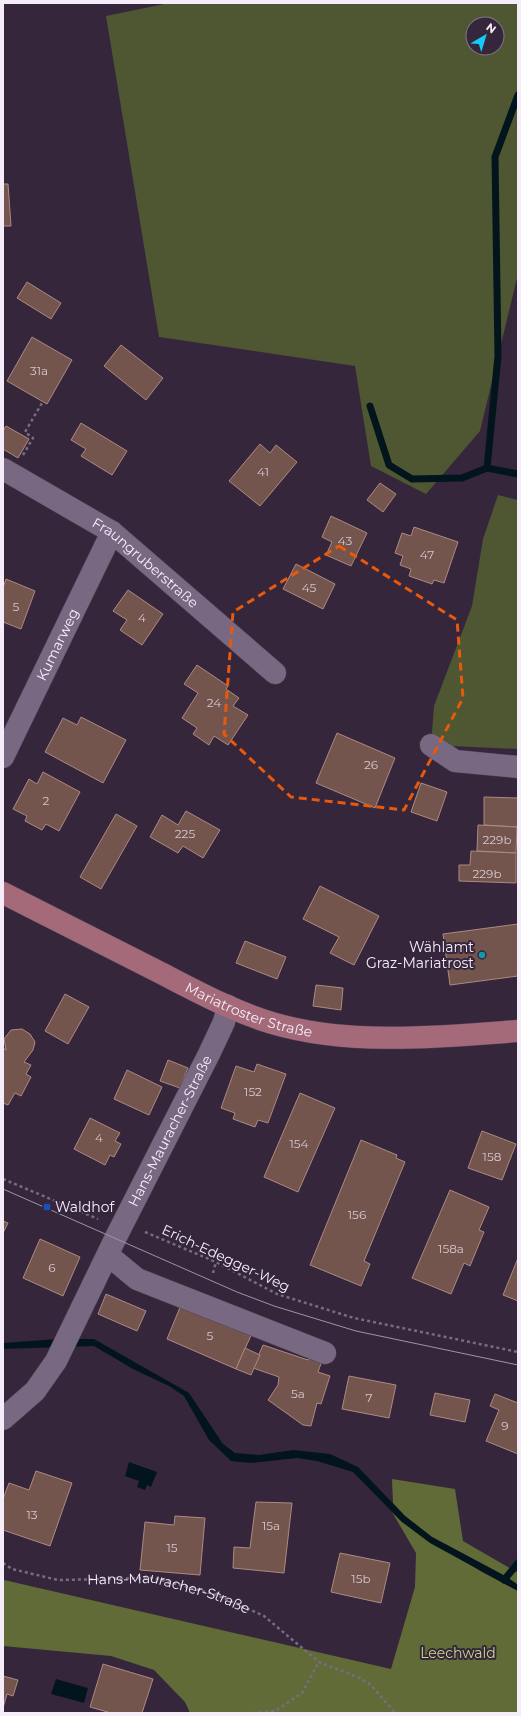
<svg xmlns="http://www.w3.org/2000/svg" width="521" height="1716" font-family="Montserrat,sans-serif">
  <rect width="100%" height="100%" fill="#35263c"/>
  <!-- green -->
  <g fill="#4e5632" fill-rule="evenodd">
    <path d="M169 3H518V274L480 431 426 494 371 466 355 366 159 337 106 16ZM473 24H497V48H473Z"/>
    <polygon points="498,495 518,500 518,749 431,745 434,706 472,606 483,539"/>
  </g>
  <!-- forest -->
  <g fill="#616b38">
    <polygon points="392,1479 455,1489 463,1541 518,1573 518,1585 507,1577 432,1537 405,1516 393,1503"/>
    <polygon points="392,1512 402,1522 482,1572 518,1591 518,1713 190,1713 185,1702 154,1670 111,1656 3,1646 4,1580 391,1669 415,1587 416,1553"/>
  </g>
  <!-- water -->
  <g fill="#03151c">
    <polygon points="57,1339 94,1339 189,1393 223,1444 235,1453 259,1455 293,1450 330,1454 358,1467 405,1516 432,1537 507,1577 518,1585 518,1591 430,1543 402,1522 353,1472 317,1461 297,1458 251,1463 231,1461 209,1440 184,1396 169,1386 133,1369 94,1346 3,1349 3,1343"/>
    <polygon points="129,1462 157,1472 151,1487 147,1485 145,1490 137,1487 139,1481 125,1476"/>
    <polygon points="56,1679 88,1688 84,1703 51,1694"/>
  </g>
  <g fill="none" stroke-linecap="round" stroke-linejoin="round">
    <!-- stream -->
    <g stroke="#03151c" stroke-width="7">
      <polyline points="518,95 495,157 498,356 487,468 518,474"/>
      <polyline points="370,406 389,465 412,479 462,478 487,468"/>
      <polyline points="504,1580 518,1563"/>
    </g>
  </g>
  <!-- building -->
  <g fill="#74554e" stroke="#ac8a82">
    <polygon points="3,184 8,184 11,226 3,226"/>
    <polygon points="27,282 61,303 51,319 17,298"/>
    <polygon points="32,337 72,360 47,404 7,381"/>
    <polygon points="121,345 163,378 146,400 104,366"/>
    <polygon points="81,423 127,451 112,475 81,456 86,449 71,440"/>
    <polygon points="6,426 29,439 18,458 3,449 3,431"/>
    <polygon points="260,444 270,453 276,445 297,462 260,506 229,481"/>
    <polygon points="380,483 396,494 383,512 367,500"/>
    <polygon points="331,516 367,533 351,566 326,555 332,542 322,537"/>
    <polygon points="414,527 458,542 444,583 434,580 432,584 409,576 411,569 400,565 403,556 395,553 402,533 411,536"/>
    <polygon points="296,564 335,584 323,609 283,589"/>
    <polygon points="6,579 35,591 21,629 3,622 3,588"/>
    <polygon points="128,590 163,614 142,645 120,630 127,620 113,611"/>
    <polygon points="197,665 228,686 226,689 239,698 233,706 248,715 228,745 214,736 209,745 193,734 197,728 182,718 198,693 184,684"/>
    <polygon points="81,717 126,740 103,783 45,752 63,718 77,725"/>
    <polygon points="337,733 395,758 375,808 316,783"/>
    <polygon points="43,772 80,792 59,831 46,824 42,830 25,821 27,816 13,809 29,779 37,784"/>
    <polygon points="421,783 447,792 437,821 411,812"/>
    <polygon points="484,797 518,798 518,827 484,825"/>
    <polygon points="186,811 220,830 203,858 183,846 178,853 150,837 162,815 178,825"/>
    <polygon points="116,814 137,826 101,889 80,877"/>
    <polygon points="478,825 517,827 516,853 477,851"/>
    <polygon points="471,851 516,853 516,883 459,881 459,865 470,865"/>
    <polygon points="320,886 379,916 354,965 330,953 339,937 303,919"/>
    <polygon points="518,924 518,976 450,985 443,934"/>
    <polygon points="245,941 286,957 277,979 236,963"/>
    <polygon points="316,985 343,988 341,1010 313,1006"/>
    <polygon points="65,994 89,1007 68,1044 45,1031"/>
    <polygon points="22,1029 30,1034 35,1042 33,1050 24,1062 31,1065 26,1074 31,1077 21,1096 15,1093 8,1105 3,1103 3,1048 6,1050 4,1039 11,1030"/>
    <polygon points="168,1060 188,1068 180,1088 160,1081"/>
    <polygon points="257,1064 286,1074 268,1123 258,1120 255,1127 233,1119 235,1113 221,1108 236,1066 254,1072"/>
    <polygon points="127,1070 162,1087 149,1115 114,1099"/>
    <polygon points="300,1093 335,1108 298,1192 264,1177"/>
    <polygon points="90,1118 120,1133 115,1141 121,1144 114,1157 110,1155 105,1165 74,1149"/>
    <polygon points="482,1131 516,1144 502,1180 468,1168"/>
    <polygon points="361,1140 397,1155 396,1158 405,1162 364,1261 370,1264 361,1286 310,1265"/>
    <polygon points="450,1190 489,1207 479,1230 484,1232 470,1266 464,1263 451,1294 412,1278"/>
    <polygon points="3,1221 8,1223 3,1233"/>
    <polygon points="40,1239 80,1257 63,1296 23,1278"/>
    <polygon points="518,1258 518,1301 503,1295"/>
    <polygon points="106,1294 146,1311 137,1331 98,1314"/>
    <polygon points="183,1300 253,1331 236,1369 167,1339"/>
    <polygon points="263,1345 308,1360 310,1354 323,1358 318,1372 330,1376 321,1404 317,1403 311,1426 303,1425 268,1400 278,1385 279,1377 253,1368"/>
    <polygon points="245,1348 260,1355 251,1375 236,1369"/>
    <polygon points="349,1376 396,1385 389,1418 342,1409"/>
    <polygon points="435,1393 470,1400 465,1422 430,1415"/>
    <polygon points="495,1394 518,1403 518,1454 486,1441 499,1410 490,1406"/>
    <polygon points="36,1471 72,1483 50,1546 3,1530 3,1499 9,1483 29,1490"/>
    <polygon points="256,1502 292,1503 284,1573 233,1568 234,1547 250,1548"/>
    <polygon points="175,1516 205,1518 200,1575 140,1570 145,1522 174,1525"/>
    <polygon points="340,1553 390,1563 381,1603 331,1592"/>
    <polygon points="103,1664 153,1679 142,1713 111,1713 90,1707"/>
    <polygon points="3,1676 18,1680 13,1696 7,1694 3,1708"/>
  </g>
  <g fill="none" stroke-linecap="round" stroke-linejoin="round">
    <defs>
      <g id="minor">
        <path id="s2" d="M3 469 112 532 275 673"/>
        <polyline points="431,745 455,761 518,767"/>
        <path id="s3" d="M3 757 112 532"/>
        <polyline points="108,1255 137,1279 325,1353"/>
        <path id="s4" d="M3 1419 35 1391 56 1361 116 1237 209 1054 224 1022 228 1006"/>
      </g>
      <g id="major">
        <path id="s5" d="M3 893C54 919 105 945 157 971 194 990 232 1011 272 1023 349 1046 439 1037 518 1031"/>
      </g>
    </defs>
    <!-- minor casing -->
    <use href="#minor" stroke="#504456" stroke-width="23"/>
    <!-- major casing -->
    <use href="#major" stroke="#504456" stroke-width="23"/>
    <!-- path -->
    <g stroke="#786c7f" stroke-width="2.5" stroke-dasharray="3 3" stroke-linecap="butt">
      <polyline points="23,455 33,438 25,432 42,403"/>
      <polyline points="3,1179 98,1219"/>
      <polyline points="145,1232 216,1262 277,1294 354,1318 518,1352"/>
      <polyline points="213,1273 216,1262"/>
      <path id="s1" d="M3 1563 12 1569 58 1580 154 1578 217 1595 264 1616 319 1662 360 1678 371 1685 395 1713"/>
      <polyline points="253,1713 275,1711 302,1693 319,1662"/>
    </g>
    <!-- minor -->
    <use href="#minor" stroke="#796881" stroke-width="22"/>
    <!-- major -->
    <use href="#major" stroke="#a46a79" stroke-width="22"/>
    <!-- tram -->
    <polyline stroke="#a094a6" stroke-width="1" points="3,1189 237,1292 274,1306 356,1331 518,1365"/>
  </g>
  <!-- marked area -->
  <path fill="none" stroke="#e8590c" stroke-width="3" stroke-dasharray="8 5" stroke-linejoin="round" d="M339 546 457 620 463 698 404 810 291 797 224 734 233 612Z"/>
  <!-- markers -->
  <circle fill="#0f9aa8" stroke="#35263c" stroke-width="1.5" cx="482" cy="955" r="4"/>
  <rect fill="#1a4fb4" stroke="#35263c" stroke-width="1.5" x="43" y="1203" width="8" height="8" rx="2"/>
  <g text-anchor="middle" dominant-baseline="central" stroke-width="4" stroke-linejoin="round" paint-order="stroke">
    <!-- number labels -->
    <g font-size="12" fill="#d6c7d0">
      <text x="39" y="370">31a</text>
      <text x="263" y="471">41</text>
      <text x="345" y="540">43</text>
      <text x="427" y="554">47</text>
      <text x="309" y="587">45</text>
      <text x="16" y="606">5</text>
      <text x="142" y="617">4</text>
      <text x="214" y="702">24</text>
      <text x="371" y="764">26</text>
      <text x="46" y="800">2</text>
      <text x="185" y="833">225</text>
      <text x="497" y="839">229b</text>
      <text x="487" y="873">229b</text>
      <text x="253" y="1091">152</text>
      <text x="99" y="1137">4</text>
      <text x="299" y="1143">154</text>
      <text x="492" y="1156">158</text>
      <text x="357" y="1214">156</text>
      <text x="451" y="1248">158a</text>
      <text x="52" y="1267">6</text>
      <text x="210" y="1335">5</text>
      <text x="298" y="1393">5a</text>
      <text x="369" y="1397">7</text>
      <text x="505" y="1425">9</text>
      <text x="32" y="1514">13</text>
      <text x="271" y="1525">15a</text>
      <text x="172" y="1547">15</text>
      <text x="361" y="1578">15b</text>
    </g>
    <!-- street labels -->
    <g font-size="14" fill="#f6edfb" stroke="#35263c">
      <text stroke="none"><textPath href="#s2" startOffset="171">Fraungruberstraße</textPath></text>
      <text stroke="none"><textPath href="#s3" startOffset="125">Kumarweg</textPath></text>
      <text stroke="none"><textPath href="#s5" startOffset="273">Mariatroster Straße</textPath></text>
      <text stroke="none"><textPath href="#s4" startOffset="336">Hans-Mauracher-Straße</textPath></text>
      <text transform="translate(226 1258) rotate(25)">Erich-Edegger-Weg</text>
      <text stroke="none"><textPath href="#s1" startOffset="171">Hans-Mauracher-Straße</textPath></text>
    </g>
    <!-- poi labels -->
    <g font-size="14" fill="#f6edfb" stroke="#35263c" text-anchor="end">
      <text x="474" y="947">Wählamt<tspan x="474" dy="16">Graz-Mariatrost</tspan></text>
      <text x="55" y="1207" text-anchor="start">Waldhof</text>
    </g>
    <!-- park labels -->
    <g font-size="14" fill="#c7d889" stroke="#35263c">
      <text x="458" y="1653">Leechwald</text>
    </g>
  </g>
  <!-- border -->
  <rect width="521" height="1716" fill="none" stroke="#f6edfb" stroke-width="8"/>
  <!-- north arrow -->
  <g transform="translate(485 36) rotate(38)"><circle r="19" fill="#35263c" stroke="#827688"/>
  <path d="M0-3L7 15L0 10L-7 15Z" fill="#15cafb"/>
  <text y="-6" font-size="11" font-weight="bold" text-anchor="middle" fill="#f6edfb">N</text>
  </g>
</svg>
